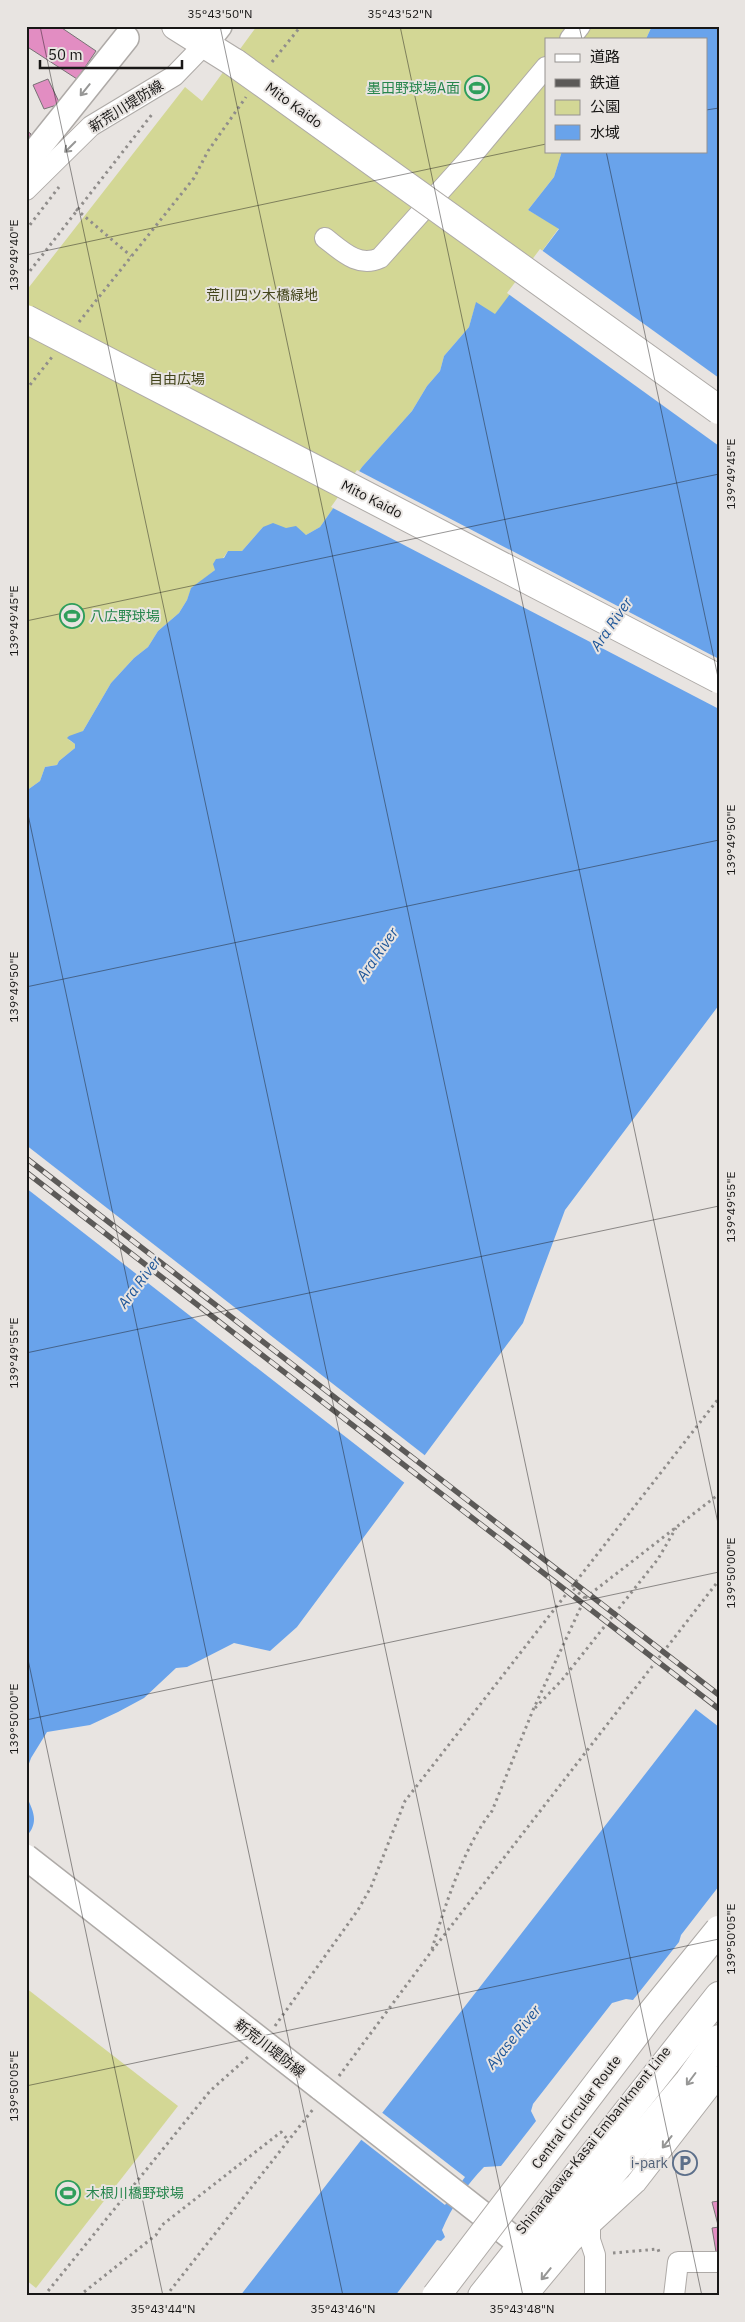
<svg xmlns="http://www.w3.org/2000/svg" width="745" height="2322" font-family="'IBM Plex Sans','Noto Sans JP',sans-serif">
  <rect width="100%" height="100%" fill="#e8e4e1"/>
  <!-- green -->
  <g fill="#d3d795">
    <polygon points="257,26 652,26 646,39 546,39 546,151 562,151 554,177 528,210 559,228 495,315 476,303 469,327 444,356 440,371 427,386 412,411 362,467 320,527 306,535 286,528 263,527 242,551 228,551 215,570 191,589 187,600 179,613 158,631 148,647 134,658 111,683 83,731 69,740 75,744 75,748 59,761 57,765 45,767 40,781 26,791 26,291 185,87 202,101"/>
    <polygon points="26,1988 178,2106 36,2288 26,2280"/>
  </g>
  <!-- water -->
  <g fill="#69a3eb">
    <polygon points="652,26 719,26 719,1005 565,1210 523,1323 297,1627 270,1651 234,1643 187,1667 176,1668 144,1698 118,1712 90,1725 47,1732 31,1758 26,1772 26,791 40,781 45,767 57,765 59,761 75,748 75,744 67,738 69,736 83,731 111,683 134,658 148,647 158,631 179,613 187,600 191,588 215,570 213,564 216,559 224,558 228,551 242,551 263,527 273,523 286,528 296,526 306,535 320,527 362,467 412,411 427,386 440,371 444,356 469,327 476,302 495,314 559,229 528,210 554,177 562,151 706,151 706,39 646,39"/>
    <path d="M719 1679V1886L681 1935 679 1942 633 2000 626 1999 612 2003 533 2104 531 2111 536 2121 501 2166 484 2167C467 2184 451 2208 442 2230L445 2237 441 2241 437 2240 395 2296H240Z"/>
    <path d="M26 1795C33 1811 40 1822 26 1837Z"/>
  </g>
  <!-- pier -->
  <g fill="#e8e4e1">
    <polygon points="540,249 719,378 719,446 507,293"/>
    <polygon points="357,470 719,659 719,709 331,507"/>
    <polygon points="26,1145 427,1457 406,1484 26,1188"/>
    <polygon points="714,1680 719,1684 719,1727 693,1707"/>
    <polygon points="380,2111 465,2177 445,2205 359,2138"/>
  </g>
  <!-- building -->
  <g fill="#e28dc2" stroke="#777375">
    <polygon points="26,26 59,26 96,51 77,79 26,46"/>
    <polygon points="48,79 60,104 44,109 33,85"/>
    <polygon points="26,130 31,134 26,145"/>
    <polygon points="719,2201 719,2224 718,2225 712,2202"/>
    <polygon points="719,2227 719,2258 717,2258 712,2228"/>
  </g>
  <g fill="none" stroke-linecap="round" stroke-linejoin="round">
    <defs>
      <g id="minor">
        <polyline points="570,39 580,26"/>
        <polyline points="26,190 91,126 174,76 205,44"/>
        <path d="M325 238C342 251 358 268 380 258L469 159 546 67"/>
        <polyline points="590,2225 590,2240 595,2255 595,2296"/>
        <polyline points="527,2296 572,2242 636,2183 719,2076"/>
        <polyline points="674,2296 678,2262 719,2262"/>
      </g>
      <g id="major">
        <polyline points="205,44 219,26"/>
        <polyline points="26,163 126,38"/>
        <polyline points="320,2087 514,2239"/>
      </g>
      <g id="highway">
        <polyline points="176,26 235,63"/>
        <polyline points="482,2296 719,1996"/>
        <polyline points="509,2296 689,2081 719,2039"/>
      </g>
    </defs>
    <!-- minor casing -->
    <use href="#minor" stroke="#aeaaa7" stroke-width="22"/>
    <!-- major casing -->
    <use href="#major" stroke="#aeaaa7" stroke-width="28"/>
    <!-- highway casing -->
    <use href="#highway" stroke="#aeaaa7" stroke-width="30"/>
    <!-- path -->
    <g stroke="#908d8b" stroke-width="3" stroke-dasharray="2.5 4" stroke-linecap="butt">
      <polyline points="272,62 301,26"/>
      <polyline points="76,209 131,256"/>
      <polyline points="26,230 59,187"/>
      <polyline points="26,276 153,113"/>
      <polyline points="79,322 194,178 208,151 246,97"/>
      <polyline points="26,390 52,357"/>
      <polyline points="585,1598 719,1494"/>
      <polyline points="535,1708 562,1680 658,1559 676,1528"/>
      <path d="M432 1949C444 1908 465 1844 492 1811L533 1710 585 1598 571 1587"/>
      <polyline points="275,2026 358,1910 371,1887 405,1801 719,1398"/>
      <polyline points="339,2076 431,1952 719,1580"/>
      <polyline points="613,2253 658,2249 660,2255"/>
      <polyline points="44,2296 210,2091 248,2057"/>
      <polyline points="79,2296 156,2235 162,2225 281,2132 288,2140"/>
      <polyline points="166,2296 314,2108"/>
    </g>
    <!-- minor -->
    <use href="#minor" stroke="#fff" stroke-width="20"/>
    <!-- major -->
    <use href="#major" stroke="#fff" stroke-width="25"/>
    <!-- highway -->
    <use href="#highway" stroke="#fff" stroke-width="28"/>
    <defs>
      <g id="rail">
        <polyline points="26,1158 719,1695"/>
        <polyline points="26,1172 719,1709"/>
      </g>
    </defs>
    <!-- rail casing -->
    <use href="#rail" stroke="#5c5a58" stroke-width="5.5"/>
    <!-- rail -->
    <use href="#rail" stroke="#e8e4e1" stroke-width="4" stroke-dasharray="11" stroke-linecap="butt"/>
    <defs>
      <polyline id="major-bridge" points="26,1857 320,2087"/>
      <g id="highway-bridge">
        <polyline points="235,63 719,410"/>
        <polyline points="26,319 719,679"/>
        <polyline points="436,2296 650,2015 719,1930"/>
      </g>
    </defs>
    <!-- major-bridge casing -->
    <use href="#major-bridge" stroke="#aeaaa7" stroke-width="28" stroke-linecap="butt"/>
    <!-- highway-bridge casing -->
    <use href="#highway-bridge" stroke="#aeaaa7" stroke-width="30" stroke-linecap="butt"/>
    <!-- major-bridge -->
    <use href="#major-bridge" stroke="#fff" stroke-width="25"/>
    <!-- highway-bridge -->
    <use href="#highway-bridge" stroke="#fff" stroke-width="28"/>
  </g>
  <!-- one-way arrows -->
  <defs><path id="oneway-shaft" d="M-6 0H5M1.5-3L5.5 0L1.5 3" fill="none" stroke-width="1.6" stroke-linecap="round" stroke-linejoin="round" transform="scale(1.25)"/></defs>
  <g stroke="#979796">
    <use href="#oneway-shaft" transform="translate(85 90) rotate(129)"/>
    <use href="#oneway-shaft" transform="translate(70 147) rotate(135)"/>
    <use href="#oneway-shaft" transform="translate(691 2079) rotate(127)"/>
    <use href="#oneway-shaft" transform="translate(667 2142) rotate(128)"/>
    <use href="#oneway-shaft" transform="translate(546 2274) rotate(129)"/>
  </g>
  <!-- ticks -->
  <path fill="none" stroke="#181716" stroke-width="1" stroke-opacity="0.45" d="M40 26 523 2296M220 26 702 2296M400 26 719 1528M579 26 582 39M706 110 719 108M606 151 719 682M26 255 546 144M26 621 719 474M26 805 343 2296M26 987 719 840M26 1353 719 1206M26 1650 163 2296M26 1720 719 1572M26 2086 719 1939"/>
  <!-- icons -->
  <defs>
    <symbol id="stadium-ring" viewBox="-11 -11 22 22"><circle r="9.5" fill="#e8e4e1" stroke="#2e9e5b" stroke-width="1.5"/><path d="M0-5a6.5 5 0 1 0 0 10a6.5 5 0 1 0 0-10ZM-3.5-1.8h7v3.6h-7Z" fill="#2e9e5b"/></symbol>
    <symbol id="parking-ring" viewBox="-11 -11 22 22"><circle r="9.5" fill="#e8e4e1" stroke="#5c6f8a" stroke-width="1.5"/><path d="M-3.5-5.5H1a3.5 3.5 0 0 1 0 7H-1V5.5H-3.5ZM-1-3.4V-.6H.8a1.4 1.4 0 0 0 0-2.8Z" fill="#5c6f8a"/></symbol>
  </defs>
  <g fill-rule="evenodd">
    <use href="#stadium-ring" x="463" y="74" width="28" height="28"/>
    <use href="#stadium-ring" x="58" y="602" width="28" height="28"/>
    <use href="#parking-ring" x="671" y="2149" width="28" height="28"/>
    <use href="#stadium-ring" x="54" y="2179" width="28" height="28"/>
  </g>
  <g text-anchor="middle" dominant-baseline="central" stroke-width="4" stroke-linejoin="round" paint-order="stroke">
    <!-- leisure labels -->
    <g font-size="14" fill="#27864d" stroke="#e8e4e1" text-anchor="start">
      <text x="460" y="88" text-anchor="end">墨田野球場A面</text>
      <text x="90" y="616">八広野球場</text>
      <text x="86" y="2193">木根川橋野球場</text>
    </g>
    <!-- street labels -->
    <g font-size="14" fill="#181716" stroke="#e8e4e1">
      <text transform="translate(294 105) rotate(36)">Mito Kaido</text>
      <text transform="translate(126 106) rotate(-32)">新荒川堤防線</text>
      <text transform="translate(372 499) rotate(27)">Mito Kaido</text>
      <text transform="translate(270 2048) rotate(38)">新荒川堤防線</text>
      <text transform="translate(576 2112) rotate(-53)">Central Circular Route</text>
      <text transform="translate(593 2140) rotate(-51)">Shinarakawa-Kasai Embankment Line</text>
    </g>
    <!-- park labels -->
    <g font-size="14" fill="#42441a" stroke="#e8e4e1">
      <text x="262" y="295">荒川四ツ木橋緑地</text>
      <text x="177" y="379">自由広場</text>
    </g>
    <!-- service labels -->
    <g font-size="14" fill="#4e5e75" stroke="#e8e4e1" text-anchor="end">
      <text x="668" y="2163">i-park</text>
    </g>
    <!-- water labels -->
    <g font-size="15" font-style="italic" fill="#1d5598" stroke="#e8e4e1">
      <text transform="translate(611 624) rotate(-55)">Ara River</text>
      <text transform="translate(377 954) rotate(-55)">Ara River</text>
      <text transform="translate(139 1282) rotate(-53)">Ara River</text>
      <text transform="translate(513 2037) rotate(-51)">Ayase River</text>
    </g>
  </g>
  <!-- border -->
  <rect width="745" height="2322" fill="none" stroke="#e8e4e1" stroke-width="55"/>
  <!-- legend -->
  <rect x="545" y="38" width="162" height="115" fill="#e8e4e1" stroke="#959290"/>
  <rect x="555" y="54" width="25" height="8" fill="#ffffff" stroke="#959290"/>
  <text x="590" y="62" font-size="15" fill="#181716">道路</text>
  <rect x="555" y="79" width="25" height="8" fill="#5c5a58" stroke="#959290"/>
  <text x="590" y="88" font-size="15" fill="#181716">鉄道</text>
  <rect x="555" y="100" width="25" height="15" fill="#d3d795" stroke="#959290"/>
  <text x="590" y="112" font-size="15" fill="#181716">公園</text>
  <rect x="555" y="125" width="25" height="15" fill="#69a3eb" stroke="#959290"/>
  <text x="590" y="138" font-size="15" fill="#181716">水域</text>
  <!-- scale -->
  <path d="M40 60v8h142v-8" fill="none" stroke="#181716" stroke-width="2.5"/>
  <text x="48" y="60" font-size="15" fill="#181716" stroke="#e8e4e1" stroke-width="4" paint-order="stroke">50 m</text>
  <rect x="28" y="28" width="690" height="2266" fill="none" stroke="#181716" stroke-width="2"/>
  <g font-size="12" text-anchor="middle" fill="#181716">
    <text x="220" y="18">35°43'50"N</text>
    <text x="400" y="18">35°43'52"N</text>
    <text transform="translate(14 255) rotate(-90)" y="4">139°49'40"E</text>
    <text transform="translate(731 474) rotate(-90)" y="4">139°49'45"E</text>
    <text transform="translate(14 621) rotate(-90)" y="4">139°49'45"E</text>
    <text transform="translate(731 840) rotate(-90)" y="4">139°49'50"E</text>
    <text transform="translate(14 987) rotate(-90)" y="4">139°49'50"E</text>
    <text transform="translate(731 1207) rotate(-90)" y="4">139°49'55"E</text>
    <text transform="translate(14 1353) rotate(-90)" y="4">139°49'55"E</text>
    <text transform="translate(731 1573) rotate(-90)" y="4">139°50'00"E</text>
    <text transform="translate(14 1719) rotate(-90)" y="4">139°50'00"E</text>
    <text transform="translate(731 1939) rotate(-90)" y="4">139°50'05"E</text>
    <text transform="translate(14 2086) rotate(-90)" y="4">139°50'05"E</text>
    <text x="163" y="2313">35°43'44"N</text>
    <text x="343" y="2313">35°43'46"N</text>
    <text x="522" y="2313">35°43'48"N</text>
  </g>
</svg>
